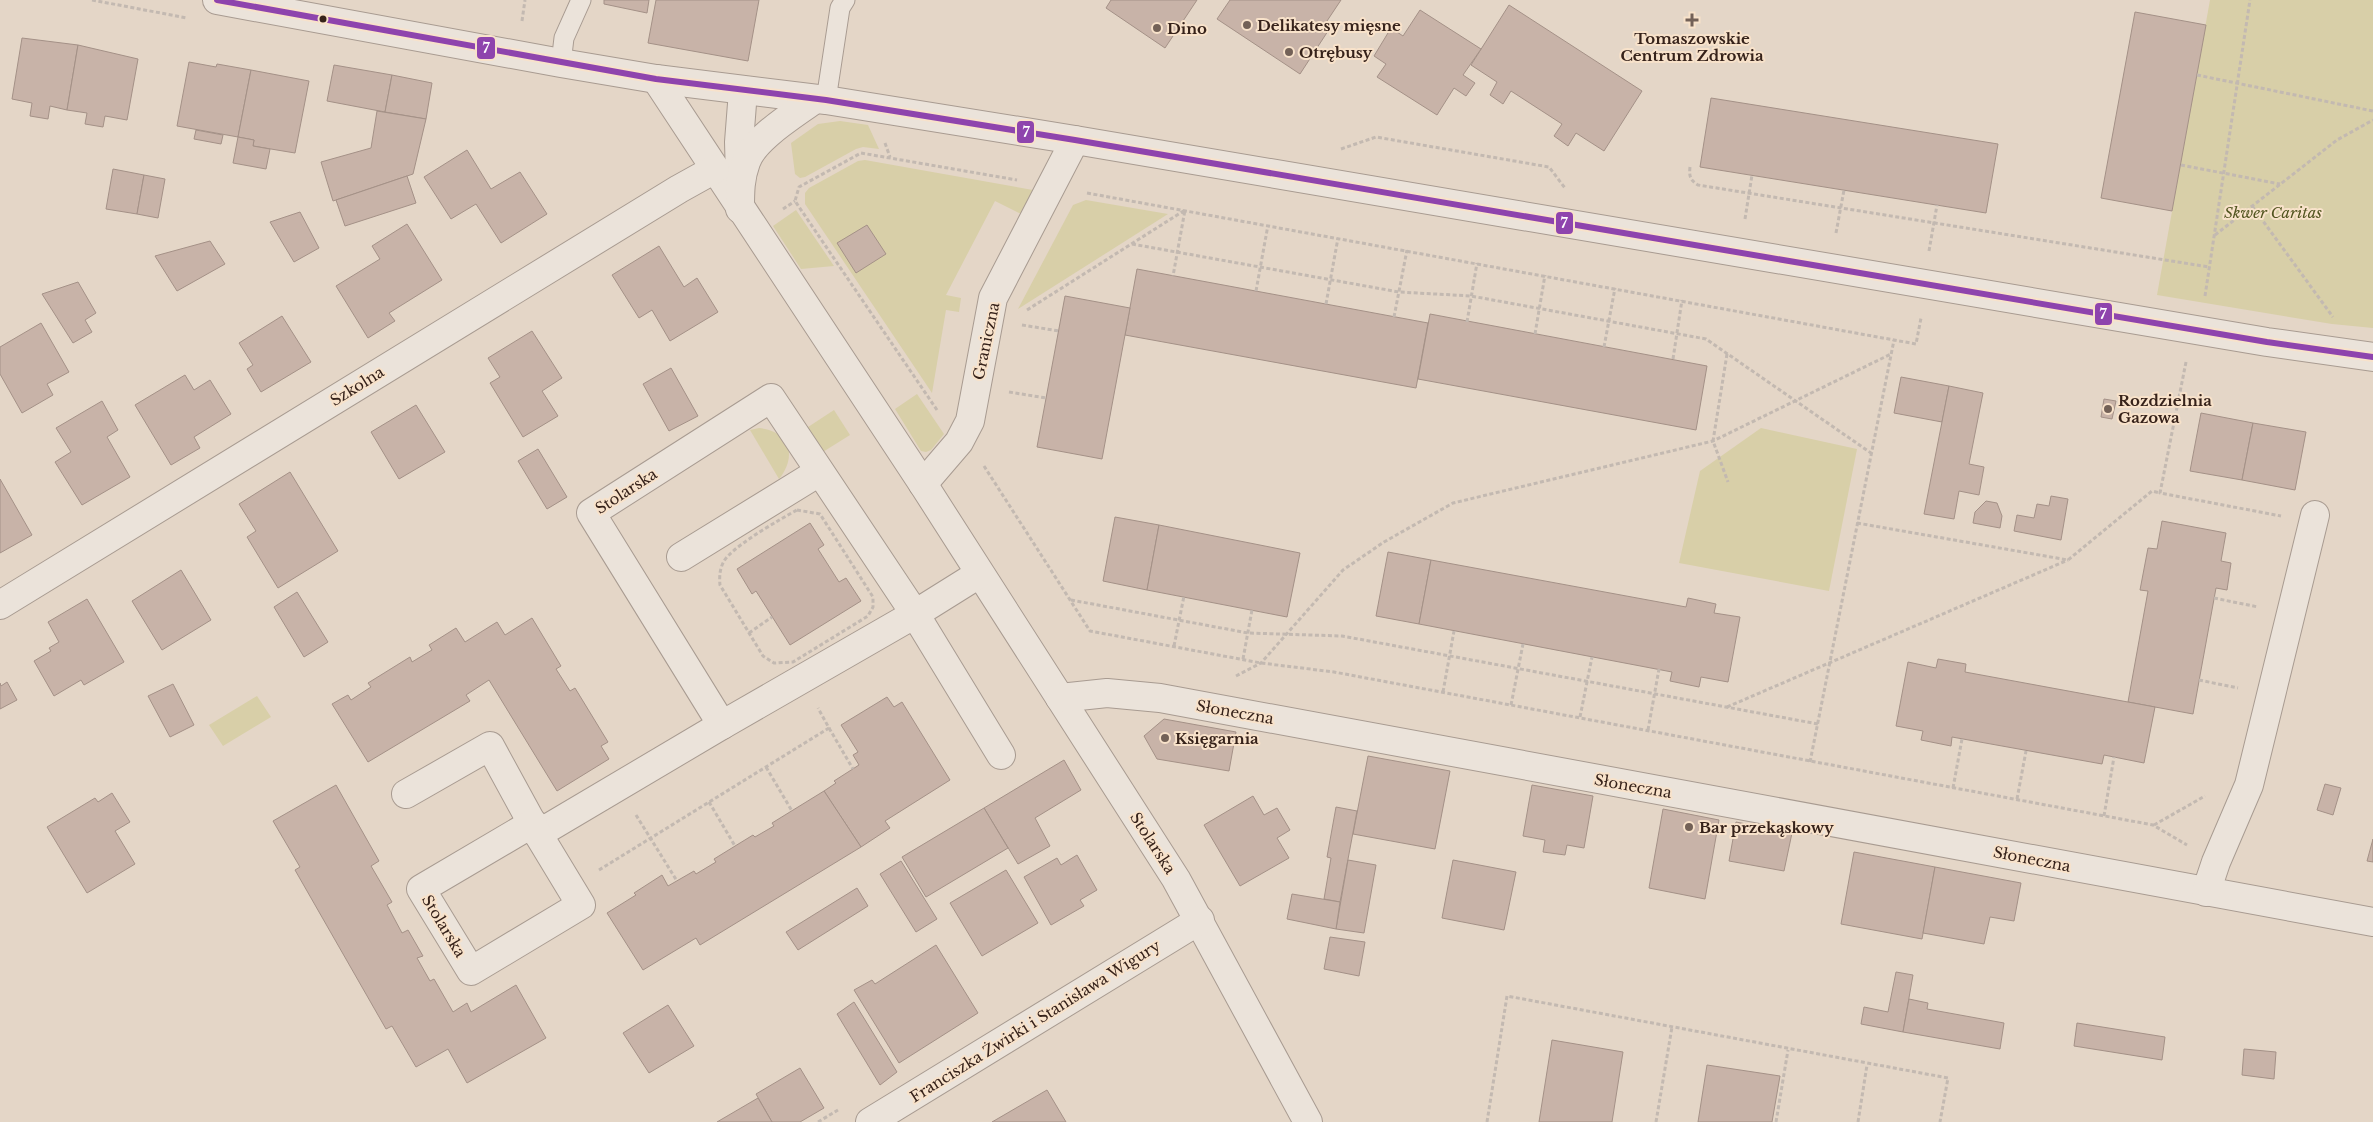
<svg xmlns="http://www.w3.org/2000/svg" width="2373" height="1122" font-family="'Libre Baskerville',serif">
  <rect width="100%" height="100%" fill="#e4d6c7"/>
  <!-- green -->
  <g fill="#d8cfa8">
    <polygon points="2210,0 2373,0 2373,328 2332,324 2157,295"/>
    <polygon points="840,121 868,125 879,149 863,147 856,149 805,177 800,178 795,174 791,143 818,124"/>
    <polygon points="865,160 1033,190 1021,214 995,201 946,295 961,298 959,312 946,310 932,393 805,204 805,193 809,188 858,161"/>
    <polygon points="1086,200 1168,214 1018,309 1073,205"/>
    <polygon points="796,210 834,266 801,269 773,226"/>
    <polygon points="917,394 944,434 931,450 926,452 921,451 895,409"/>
    <polygon points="834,410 850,435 818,455 802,431"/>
    <path d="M759 428C789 431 798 455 779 479L750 430Z"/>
    <polygon points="1761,428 1857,449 1829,591 1679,563 1700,471"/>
    <polygon points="257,696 271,717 223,746 209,725"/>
  </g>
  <!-- building -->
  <g fill="#c8b3a8" stroke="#a49187">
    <polygon points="604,0 649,0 647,13 604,4"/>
    <polygon points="656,0 759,0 748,61 648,43"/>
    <polygon points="1111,0 1197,0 1165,48 1106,8"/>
    <polygon points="1230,0 1341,0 1323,27 1328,31 1300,74 1217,19"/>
    <polygon points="1509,5 1642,91 1604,151 1576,133 1568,146 1554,136 1562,124 1511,91 1503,104 1490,95 1497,82 1471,65"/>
    <polygon points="1420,10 1481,49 1463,75 1475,83 1466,96 1454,88 1437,115 1377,77 1386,64 1374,56 1391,28 1403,36"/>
    <polygon points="2135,12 2206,25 2172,211 2101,198"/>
    <polygon points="22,38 78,45 67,110 50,106 48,119 30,116 32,103 12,99"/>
    <polygon points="78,45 138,59 127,120 105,116 103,127 85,124 87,113 67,110"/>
    <polygon points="189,62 216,67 217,64 251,70 238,137 177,126"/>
    <polygon points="334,65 392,75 385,112 327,101"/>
    <polygon points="251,70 309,81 295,153 253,146 254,140 238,137"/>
    <polygon points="392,75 432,83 426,119 385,112"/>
    <polygon points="1711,98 1998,144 1986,213 1700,167"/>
    <polygon points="377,111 426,119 413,174 333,201 321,162 371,148"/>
    <polygon points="196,130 223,135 221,144 194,139"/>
    <polygon points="238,137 254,140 253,146 270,149 266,169 233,163"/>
    <polygon points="467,150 491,189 520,172 547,214 501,243 476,204 451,219 424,177"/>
    <polygon points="113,169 144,175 137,214 106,209"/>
    <polygon points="144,175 165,179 158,218 137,214"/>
    <polygon points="407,176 416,203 345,226 336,200"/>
    <polygon points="300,212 319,248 294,262 270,222"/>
    <polygon points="407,224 442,280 389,313 395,321 368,338 336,286 380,259 372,246"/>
    <polygon points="867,225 886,254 856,273 837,243"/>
    <polygon points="210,241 225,264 177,291 155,256"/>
    <polygon points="659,246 684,287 697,278 718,312 670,341 652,310 639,318 612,275"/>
    <polygon points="1137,269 1428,323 1416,388 1125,335"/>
    <polygon points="78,282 96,313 85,320 92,332 73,343 42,294"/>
    <polygon points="1065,296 1130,308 1102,459 1037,447"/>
    <polygon points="1430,314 1707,366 1696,430 1418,379"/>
    <polygon points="282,316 311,362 261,392 247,369 253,365 239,343"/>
    <polygon points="41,323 69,372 47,384 53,395 22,413 0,374 0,347"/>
    <polygon points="532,331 562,378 542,391 558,416 523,437 490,383 500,377 488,358"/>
    <polygon points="671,368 698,416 669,431 643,384"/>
    <polygon points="185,375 194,390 210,380 231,414 194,437 200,448 171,465 135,405"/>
    <polygon points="1901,377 1949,386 1942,422 1894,413"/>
    <polygon points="1949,386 1983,393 1969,464 1984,467 1979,495 1959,491 1954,519 1924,514"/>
    <polygon points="2104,399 2116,401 2112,419 2101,417"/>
    <polygon points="102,401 118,430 107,437 130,477 82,505 55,462 71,452 56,428"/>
    <polygon points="416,405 445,452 399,479 371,432"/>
    <polygon points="2201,413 2253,423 2242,480 2190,471"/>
    <polygon points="2253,423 2306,432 2295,490 2242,480"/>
    <polygon points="538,449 567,497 547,509 518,461"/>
    <polygon points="290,472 338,551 278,588 247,537 256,531 239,504"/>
    <polygon points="0,479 32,535 0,553"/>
    <polygon points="2051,496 2068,499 2061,540 2014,531 2017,515 2034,518 2037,504 2049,506"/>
    <polygon points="1986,501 1997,503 2002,516 2000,528 1973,523 1975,512"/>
    <polygon points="1115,517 1159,525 1147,590 1103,581"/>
    <polygon points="2162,521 2226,533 2221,561 2231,563 2227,590 2216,588 2193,714 2128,702 2148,591 2140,590 2148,548 2157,549"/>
    <polygon points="810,523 824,545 818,549 839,582 846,578 861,601 790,645 756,591 752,594 737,569"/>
    <polygon points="1159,525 1300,553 1287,617 1147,590"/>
    <polygon points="1388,552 1431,560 1419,624 1376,616"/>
    <polygon points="1431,560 1686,607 1688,598 1716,604 1714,613 1740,617 1728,682 1701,677 1699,687 1670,681 1672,672 1419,624"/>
    <polygon points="181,570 211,620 162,650 132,601"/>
    <polygon points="297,592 328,642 304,657 274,607"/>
    <polygon points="87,599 124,662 84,685 81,680 54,696 34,661 51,651 49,648 59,642 48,622"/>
    <polygon points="532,618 561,666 556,669 570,691 575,688 608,742 601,746 609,759 557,791 489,680 466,695 470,701 368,762 332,704 348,695 351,700 371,687 368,683 410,657 412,662 432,650 429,645 456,628 465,642 497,622 505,635"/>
    <polygon points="1938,659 1966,664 1965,672 2155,707 2144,763 2104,755 2102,764 1952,737 1951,746 1921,740 1923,731 1896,726 1908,662 1936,668"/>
    <polygon points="7,682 17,700 0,709 0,683 1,686"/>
    <polygon points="173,684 194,725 170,737 148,696"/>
    <polygon points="887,697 894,707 902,702 950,780 885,821 890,828 861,847 824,791 836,783 834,781 859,765 853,755 858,752 841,725"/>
    <polygon points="1164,719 1236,732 1229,771 1157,759 1144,736"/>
    <polygon points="1368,756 1450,771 1435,849 1353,834"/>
    <polygon points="1064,760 1081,790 1035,818 1050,846 1018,864 984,808"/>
    <polygon points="2325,784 2341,788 2333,815 2317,810"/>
    <polygon points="336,785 379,861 371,866 392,902 387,905 402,933 408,930 423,956 417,958 430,981 434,979 453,1012 467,1003 471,1012 516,985 546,1038 467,1083 448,1049 416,1067 392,1026 386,1029 295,870 300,867 273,821"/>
    <polygon points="1532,785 1593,796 1584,848 1567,845 1565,855 1543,852 1545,840 1523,836"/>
    <polygon points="824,791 861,847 700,945 696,938 643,970 607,913 636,895 634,893 662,875 668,886 694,871 696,874 716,862 714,859 753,835 755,837 774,826 772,823"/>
    <polygon points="112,793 130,822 115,831 135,864 87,893 47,827 95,798 98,802"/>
    <polygon points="1253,796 1264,815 1277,808 1290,830 1277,838 1289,858 1240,886 1204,825"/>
    <polygon points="1336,807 1357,811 1340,902 1324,899 1331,858 1327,857"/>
    <polygon points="984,808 1008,848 926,897 902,857"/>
    <polygon points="1663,809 1719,820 1705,899 1649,888"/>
    <polygon points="1736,822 1792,833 1784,871 1729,861"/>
    <polygon points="2373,839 2373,862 2367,861"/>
    <polygon points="1854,852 1935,867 1922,939 1841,924"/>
    <polygon points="1077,855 1097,890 1080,900 1084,906 1051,925 1024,877 1057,858 1061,865"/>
    <polygon points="1348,860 1376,865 1364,933 1336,929"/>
    <polygon points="1453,860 1516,872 1504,930 1442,918"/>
    <polygon points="901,861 937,919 916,932 880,874"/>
    <polygon points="1935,867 2021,883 2014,921 1990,917 1984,944 1923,933"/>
    <polygon points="1006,870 1038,923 982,956 950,903"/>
    <polygon points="857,888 868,906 798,950 786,932"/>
    <polygon points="1292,894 1340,902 1336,929 1287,919"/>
    <polygon points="1330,937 1365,942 1359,976 1324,969"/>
    <polygon points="936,945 978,1013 899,1063 854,990 872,980 875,984"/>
    <polygon points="1896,972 1913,975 1903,1032 1861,1024 1864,1007 1888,1012"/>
    <polygon points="1909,999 1928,1003 1927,1009 2004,1023 2000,1049 1903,1032"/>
    <polygon points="854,1002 897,1072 880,1085 837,1014"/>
    <polygon points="668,1005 694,1046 649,1073 623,1033"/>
    <polygon points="2077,1023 2165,1037 2162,1060 2074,1046"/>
    <polygon points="1552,1040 1623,1052 1612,1122 1539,1122"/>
    <polygon points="2244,1049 2276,1052 2274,1079 2242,1075"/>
    <polygon points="1707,1065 1780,1076 1772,1122 1698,1122"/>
    <polygon points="800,1068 824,1108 800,1122 772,1122 756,1094"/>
    <polygon points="1047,1090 1066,1122 992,1122"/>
    <polygon points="758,1098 772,1122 717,1122"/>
  </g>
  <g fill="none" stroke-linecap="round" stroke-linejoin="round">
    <defs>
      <g id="service">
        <polyline points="561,63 564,38 581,0"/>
        <polyline points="826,100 840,8 845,0"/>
      </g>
      <g id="minor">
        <polyline points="217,0 561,63 656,79 826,100 1075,140 2267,342 2373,357"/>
        <polyline points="656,79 923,484 1176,879 1308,1122"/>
        <polyline points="740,176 739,142 743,91"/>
        <path d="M740 209C740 192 740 178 746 162 754 138 795 114 815 99"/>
        <polyline points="923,484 959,442 970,421 993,298 1075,140"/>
        <polyline points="681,557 819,472"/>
        <polyline points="979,574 915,614 722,725 591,513 771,398 915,614 1001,755"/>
        <polyline points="0,605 679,189 715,169"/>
        <polyline points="1060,698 1107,693 1160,698 2373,922"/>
        <polyline points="406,794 490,746 538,834 722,725"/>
        <polyline points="533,823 421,889 471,971 581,905 538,834"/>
        <polyline points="2206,892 2216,862 2249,785 2315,515"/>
        <polyline points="870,1122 1200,920"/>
      </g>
    </defs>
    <!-- service casing -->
    <use href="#service" stroke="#a89b91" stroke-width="21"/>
    <!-- minor casing -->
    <use href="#minor" stroke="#a89b91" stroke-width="30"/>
    <!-- path -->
    <g stroke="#c3b9b1" stroke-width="3" stroke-dasharray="4 2.5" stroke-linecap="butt">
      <polyline points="92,0 187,18"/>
      <polyline points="522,21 525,0"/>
      <polyline points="2197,75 2373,111"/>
      <polyline points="885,143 890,157"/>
      <polyline points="1341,149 1376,137 1549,167 1565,188"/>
      <polyline points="2181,165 2280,184"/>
      <path d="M1690 167C1689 176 1690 180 1698 185L2209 267"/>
      <polyline points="1087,193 1916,344 1921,318"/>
      <polyline points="2252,206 2333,317"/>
      <polyline points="783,209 795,201"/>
      <polyline points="1745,219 1752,175"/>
      <polyline points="1836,233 1844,190"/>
      <polyline points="2215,235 2337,140 2373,120"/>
      <polyline points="1132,244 1399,292 1471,296 1706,339 1871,453"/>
      <polyline points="1929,251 1937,205"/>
      <polyline points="1256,291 1268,225"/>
      <polyline points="2205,296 2250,0"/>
      <polyline points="1326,304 1338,238"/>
      <polyline points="1027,310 1185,210 1173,276"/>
      <polyline points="1394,317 1407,250"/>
      <polyline points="1467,322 1477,263"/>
      <polyline points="1022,325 1059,331"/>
      <polyline points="1535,334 1545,275"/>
      <polyline points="1604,347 1615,288"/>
      <polyline points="1727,354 1713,441 1728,482"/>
      <polyline points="1673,359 1682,300"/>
      <polyline points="2186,362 2160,493 2281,516"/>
      <polyline points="1009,392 1046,398"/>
      <polyline points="937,410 795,201 799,187 861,153 1017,180"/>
      <polyline points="984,466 1090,631 1261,663 1334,672 2153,825 2187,845"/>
      <path d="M797 510 820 514 873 597V607L868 616 793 662 774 663 763 656 720 585C719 575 720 564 728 556 742 541 779 520 797 510Z"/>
      <polyline points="1857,523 2068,560 2152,491 2160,493"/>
      <polyline points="2214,598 2258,607"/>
      <polyline points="1071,600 1248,633 1342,636 1818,724"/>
      <polyline points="749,633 772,617"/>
      <polyline points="1174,646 1184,596"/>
      <polyline points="1243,659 1252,610"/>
      <polyline points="1236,676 1261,663 1343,570 1384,542 1453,503 1713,441 1891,354"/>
      <polyline points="2199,680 2238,688"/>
      <polyline points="1443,692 1454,631"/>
      <polyline points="1511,705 1523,644"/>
      <polyline points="1727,707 2068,560"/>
      <polyline points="1580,717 1592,657"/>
      <polyline points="829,728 853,769"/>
      <polyline points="1648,730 1659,669"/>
      <polyline points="1810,762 1894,340"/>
      <polyline points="766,767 792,811"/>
      <polyline points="1953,788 1962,739"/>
      <polyline points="2017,799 2026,751"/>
      <polyline points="709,802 735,846"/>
      <polyline points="636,815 677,881"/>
      <polyline points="2104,816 2114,757"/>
      <polyline points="2154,825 2205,796"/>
      <polyline points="599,870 829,728 818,708"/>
      <polyline points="818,1122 838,1110"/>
      <polyline points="1487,1122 1507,996 1948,1078 1940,1122"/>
      <polyline points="1656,1122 1672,1027"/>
      <polyline points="1776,1122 1788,1050"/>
      <polyline points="1858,1122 1867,1065"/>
    </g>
    <!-- service -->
    <use href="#service" stroke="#ebe3da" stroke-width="19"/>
    <!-- minor -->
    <use href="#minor" stroke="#ebe3da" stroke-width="28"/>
    <defs>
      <polyline id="bus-1" points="217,0 656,79 826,100 1075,140 2267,342 2373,357"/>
    </defs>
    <!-- bus-1 casing -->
    <use href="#bus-1" stroke="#f8e2ca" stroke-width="10"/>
    <!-- bus-1 -->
    <use href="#bus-1" stroke="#8e44ad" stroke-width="6"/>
  </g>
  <!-- markers -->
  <circle fill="#36221a" stroke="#f8e2ca" stroke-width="2" cx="323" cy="19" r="4.5"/>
  <g fill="#736157" stroke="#f8e2ca" stroke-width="2">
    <path d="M1689.5 12.5h5v5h5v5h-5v5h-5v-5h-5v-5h5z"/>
    <circle cx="1247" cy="25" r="5"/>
    <circle cx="1157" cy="28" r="5"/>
    <circle cx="1289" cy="52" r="5"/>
    <circle cx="2108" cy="409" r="5"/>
    <circle cx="1165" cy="738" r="5"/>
    <circle cx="1689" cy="827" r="5"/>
  </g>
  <g text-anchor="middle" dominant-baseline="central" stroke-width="4" stroke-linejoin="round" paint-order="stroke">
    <!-- poi labels -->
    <g font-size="15" font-weight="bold" fill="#36221a" stroke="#f8e2ca" text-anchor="start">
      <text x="1257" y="25">Delikatesy mięsne</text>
      <text x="1167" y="28">Dino</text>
      <text x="1692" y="38" text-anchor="middle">Tomaszowskie<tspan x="1692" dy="17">Centrum Zdrowia</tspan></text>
      <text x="1299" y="52">Otrębusy</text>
      <text x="2118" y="400">Rozdzielnia<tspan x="2118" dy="17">Gazowa</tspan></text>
      <text x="1175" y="738">Księgarnia</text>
      <text x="1699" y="827">Bar przekąskowy</text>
    </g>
    <!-- park labels -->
    <g font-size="15" font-style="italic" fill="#51541f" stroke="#f8e2ca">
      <text x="2273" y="212">Skwer Caritas</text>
    </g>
    <!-- street labels -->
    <g font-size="15" fill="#36221a" stroke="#f8e2ca">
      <text transform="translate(986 341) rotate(-78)">Graniczna</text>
      <text transform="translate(357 386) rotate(-32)">Szkolna</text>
      <text transform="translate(626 491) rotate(-33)">Stolarska</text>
      <text transform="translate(1235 712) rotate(10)">Słoneczna</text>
      <text transform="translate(1633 786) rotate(10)">Słoneczna</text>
      <text transform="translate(1153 843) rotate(57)">Stolarska</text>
      <text transform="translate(2032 859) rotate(11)">Słoneczna</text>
      <text transform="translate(444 926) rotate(59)">Stolarska</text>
      <text transform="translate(1035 1021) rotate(-32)">Franciszka Żwirki i Stanisława Wigury</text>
    </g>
  </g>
  <g stroke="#f8e2ca" stroke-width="2">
    <rect x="476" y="36" width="20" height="24" rx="5" fill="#8e44ad"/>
    <rect x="1016" y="120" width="19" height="24" rx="5" fill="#8e44ad"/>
    <rect x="1555" y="211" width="19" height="24" rx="5" fill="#8e44ad"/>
    <rect x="2094" y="302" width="19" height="24" rx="5" fill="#8e44ad"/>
  </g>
  <g font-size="14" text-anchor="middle" font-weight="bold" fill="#fff">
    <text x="486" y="53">7</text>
    <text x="1026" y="137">7</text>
    <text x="1564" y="228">7</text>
    <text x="2103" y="319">7</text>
  </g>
</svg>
